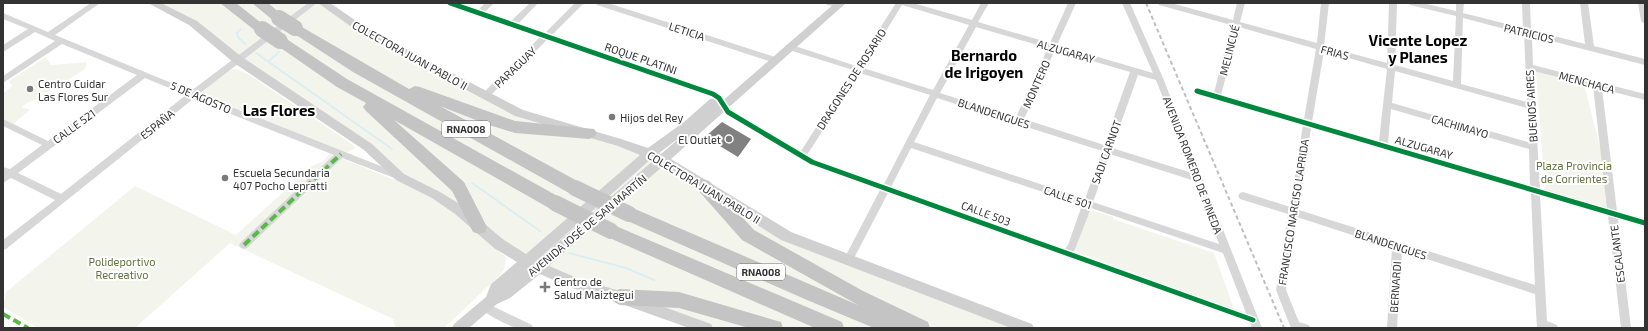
<svg xmlns="http://www.w3.org/2000/svg" width="1648" height="331" font-family="'Exo 2',sans-serif">
  <rect width="100%" height="100%" fill="#fff"/>
  <!-- green -->
  <g fill="#f3f5ed">
    <polygon points="153,3 323,3 364,31 519,113 650,153 786,236 1027,328 706,328 538,268 417,185 368,147 193,23"/>
    <path d="M46 57 51 65 87 62 85 69C70 79 54 88 39 98 33 101 27 102 22 107L30 110 13 124 3 119V94L12 86 9 81Z"/>
    <polygon points="236,69 248,74 352,144 355,148 346,153 203,95 203,91 228,71"/>
    <polygon points="1536,72 1584,84 1601,151 1608,210 1545,191"/>
    <polygon points="330,154 405,184 430,196 442,203 506,257 504,269 499,276 444,328 395,328 393,319 230,243 135,328 38,328 3,307 6,292 135,186 236,235 312,166 323,161"/>
    <polygon points="1089,211 1094,211 1113,217 1113,219 1214,253 1234,309 1079,253 1075,250"/>
  </g>
  <g fill="none" stroke-linecap="round" stroke-linejoin="round">
    <!-- stream -->
    <g stroke="#dbeef2" stroke-width="2">
      <polyline points="241,29 237,33 238,37 245,44"/>
      <polyline points="256,53 392,149"/>
      <polyline points="269,61 279,52"/>
      <polyline points="472,183 540,231"/>
      <polyline points="569,253 626,268 654,280"/>
    </g>
  </g>
  <!-- building -->
  <polygon fill="#818181" points="722,122 751,139 738,157 705,137"/>
  <g fill="none" stroke-linecap="round" stroke-linejoin="round">
    <!-- minor -->
    <g fill="#d7d7d7" fill-rule="evenodd">
      <path d="M91 3H100L55 35 191 91 308 3H317L199 94 403 175 405 177 403 179H397L342 158 247 248 244 249 241 248 239 245 241 242 334 155 193 99 6 249 3 250V240L55 200 11 178 3 183V167L10 169 42 145 3 126V119L48 141 137 75 62 44 3 83V76L55 41 35 32 3 52V45L28 29 3 19V13L48 32ZM145 78 186 95 61 194 18 173Z"/>
      <path d="M446 3H458L478 10 485 3H494L485 12 511 21 530 3H538L518 24 545 33 575 3H584L552 35 716 92 722 96 731 110 801 151 853 70 786 49 785 47 786 45H792L856 66 896 3H913L972 20 981 3H989L978 22 1050 43 1068 3H1076L1057 45 1153 73 1122 3H1130L1163 78 1262 328H1252L1250 323 888 193 851 264 848 265 845 264 843 261 880 190 809 164 725 114 716 100 710 96 547 40 488 98H482L481 96 482 94 540 37 447 5ZM902 5 969 25 933 90 863 68ZM976 27 1048 48 1016 117 940 93ZM1055 50 1130 72 1104 145 1024 119ZM860 73 930 95 884 184 815 160 807 155ZM1138 75 1156 80 1192 173 1112 148ZM937 98 1102 151 1085 199 914 142ZM911 148 1082 205 1068 245 1065 249 891 187ZM1110 154 1195 181 1219 244 1093 202ZM1091 208 1223 253 1246 313 1074 252Z"/>
      <polygon points="596,3 608,3 778,58 779,60 775,63 772,62 597,5"/>
      <polygon points="826,3 840,3 842,5 838,7 827,5"/>
      <path d="M1158 3H1171L1233 20 1237 3H1245L1240 22 1317 43 1321 3H1329L1324 46 1387 63 1389 3H1397L1395 65 1453 81 1456 16 1410 5 1409 3H1423L1456 11V3H1464L1463 13 1523 28 1522 3H1530L1531 30 1585 44 1580 3H1588L1594 46 1645 59V65L1532 36 1533 65 1645 94V100L1602 89 1617 211 1645 219V227L1618 219 1631 328H1621L1608 216 1540 196 1547 321 1557 325 1558 328H1537L1535 294 1402 251 1397 328H1387L1392 248 1297 217 1286 290 1299 322 1309 325 1310 328H1291L1276 290 1288 214 1240 199 1238 196 1240 193 1243 192 1290 207 1303 125 1194 93 1193 91 1197 88 1214 93 1231 25 1159 5ZM1463 18 1524 34 1527 102 1461 84ZM1239 27 1316 49 1304 119 1221 95ZM1324 51 1387 69 1379 141 1312 122ZM1395 71 1527 108 1528 142 1392 103ZM1533 71 1593 86 1607 208 1540 188ZM1391 109 1529 149 1530 186 1388 144ZM1311 128 1531 193 1535 285 1299 210Z"/>
      <polygon points="1638,3 1645,3 1645,24 1641,21"/>
      <path d="M484 302 532 325 533 328C528 328 522 329 517 328 509 326 482 313 479 306L480 303Z"/>
    </g>
    <!-- secondary -->
    <path fill="#d0d0d0" fill-rule="evenodd" d="M148 3H161L197 21 242 57 372 144 404 174 440 192 463 206 504 240 526 254 640 155 618 146 515 116 360 33 318 3H330L368 29 523 110 621 139 648 148 684 122 710 99H718L719 104 835 3H846L671 159 791 232 1032 324 1034 328H1011L781 240 663 166 549 266 577 278 620 291 711 324 713 328H689L619 303 569 287 540 274 510 298 497 304 469 328H452L454 324 486 297 491 284 517 262 494 248 455 214 432 198 396 180 364 150 234 63 189 25ZM683 135 661 154 659 153ZM651 159 654 160 537 260Z"/>
    <!-- motorway -->
    <g fill="#c4c4c4" fill-rule="evenodd">
      <polygon points="220,3 236,3 269,29 267,32 257,32"/>
      <polygon points="252,3 268,3 286,18 284,21 274,21"/>
      <polygon points="295,23 409,89 415,86 420,87 515,121 594,129 597,133 594,137 589,139 515,133 486,124 440,106 581,183 583,188 581,193 575,194 569,193 353,72 290,31 288,28 290,25"/>
      <polygon points="280,36 285,38 347,79 561,198 563,203 561,208 555,210 549,208 394,120 464,182 487,227 485,232 479,234 473,232 452,191 366,111 363,107 366,103 337,87 275,44 273,41 275,38"/>
      <polygon points="703,179 709,181 754,230 863,291 928,322 930,328 874,328 807,300 623,219 621,214 623,209 629,207 635,209 858,305 742,240 697,189 695,185 697,181"/>
      <polygon points="611,224 842,322 844,328 815,328 605,236 603,231 605,226"/>
      <polygon points="620,289 679,292 774,320 781,322 783,328 749,328 679,308 620,305 614,302 611,297 614,292"/>
    </g>
    <!-- rail -->
    <polyline stroke="#bebebe" stroke-width="2" stroke-dasharray="4 3" stroke-linecap="butt" points="1146,3 1284,328"/>
    <!-- motorway-bridge -->
    <g stroke="#c4c4c4" stroke-width="16">
      <polyline points="279,18 295,28"/>
      <polyline points="262,29 280,41"/>
      <polyline points="575,188 629,214"/>
      <polyline points="555,203 611,231"/>
    </g>
    <!-- quiet -->
    <g stroke="#58b947" stroke-width="4" stroke-dasharray="8 4" stroke-linecap="butt">
      <polyline points="244,245 341,154"/>
      <polyline points="3,314 28,328"/>
    </g>
    <defs>
      <g id="cycleway">
        <polyline points="450,3 713,94 719,98 728,112 812,162 1253,320"/>
        <polyline points="1197,91 1645,223"/>
      </g>
    </defs>
    <!-- cycleway casing -->
    <use href="#cycleway" stroke="#fff" stroke-width="8"/>
    <!-- cycleway -->
    <use href="#cycleway" stroke="#00873e" stroke-width="5"/>
  </g>
  <!-- markers -->
  <g fill="#7a7a7a" stroke="#fff" stroke-width="1.5">
    <circle cx="30" cy="89" r="4"/>
    <circle cx="612" cy="117" r="4"/>
    <circle cx="729" cy="139" r="4"/>
    <circle cx="225" cy="178" r="4"/>
    <path d="M543 281h4v4h4v4h-4v4h-4v-4h-4v-4h4z"/>
  </g>
  <g text-anchor="middle" dominant-baseline="central" stroke-width="4" stroke-linejoin="round" paint-order="stroke">
    <!-- shield labels -->
    <g fill="#fff" stroke="#707070" stroke-width="1">
      <rect x="442" y="121" width="48" height="16" rx="3"/>
      <rect x="737" y="264" width="48" height="16" rx="3"/>
    </g>
    <g font-size="10" font-weight="bold" fill="#333">
      <text x="466" y="129">RNA008</text>
      <text x="761" y="272">RNA008</text>
    </g>
    <!-- street labels -->
    <g font-size="11" fill="#333" stroke="#fff">
      <text transform="translate(687 31) rotate(18)">LETICIA</text>
      <text transform="translate(1529 33) rotate(14)">PATRICIOS</text>
      <text transform="translate(1229 50) rotate(-76)">MELINCUÉ</text>
      <text transform="translate(1066 51) rotate(16)">ALZUGARAY</text>
      <text transform="translate(1335 52) rotate(15)">FRIAS</text>
      <text transform="translate(410 55) rotate(29)">COLECTORA JUAN PABLO II</text>
      <text transform="translate(641 58) rotate(19)">ROQUE PLATINI</text>
      <text transform="translate(515 67) rotate(-44)">PARAGUAY</text>
      <text transform="translate(851 79) rotate(-57)">DRAGONES DE ROSARIO</text>
      <text transform="translate(1587 82) rotate(15)">MENCHACA</text>
      <text transform="translate(1036 84) rotate(-66)">MONTERO</text>
      <text transform="translate(201 97) rotate(23)">5 DE AGOSTO</text>
      <text transform="translate(1531 106) rotate(-93)">BUENOS AIRES</text>
      <text transform="translate(994 113) rotate(18)">BLANDENGUES</text>
      <text transform="translate(157 124) rotate(-39)">ESPAÑA</text>
      <text transform="translate(74 126) rotate(-36)">CALLE 521</text>
      <text transform="translate(1460 126) rotate(16)">CACHIMAYO</text>
      <text transform="translate(1424 147) rotate(16)">ALZUGARAY</text>
      <text transform="translate(1106 152) rotate(-70)">SADI CARNOT</text>
      <text transform="translate(1193 165) rotate(69)">AVENIDA ROMERO DE PINEDA</text>
      <text transform="translate(704 187) rotate(31)">COLECTORA JUAN PABLO II</text>
      <text transform="translate(1068 197) rotate(19)">CALLE 501</text>
      <text transform="translate(1293 212) rotate(-81)">FRANCISCO NARCISO LAPRIDA</text>
      <text transform="translate(986 213) rotate(20)">CALLE 503</text>
      <text transform="translate(587 225) rotate(-40)">AVENIDA JOSÉ DE SAN MARTÍN</text>
      <text transform="translate(1391 244) rotate(18)">BLANDENGUES</text>
      <text transform="translate(1617 254) rotate(-97)">ESCALANTE</text>
      <text transform="translate(1395 287) rotate(-86)">BERNARDI</text>
    </g>
    <!-- poi labels -->
    <g font-size="11" fill="#333" stroke="#fff" text-anchor="start">
      <text x="38" y="83">Centro Cuidar<tspan x="38" dy="13">Las Flores Sur</tspan></text>
      <text x="620" y="117">Hijos del Rey</text>
      <text x="721" y="139" text-anchor="end">El Outlet</text>
      <text x="233" y="172">Escuela Secundaria<tspan x="233" dy="13">407 Pocho Lepratti</tspan></text>
      <text x="554" y="281">Centro de<tspan x="554" dy="13">Salud Maiztegui</tspan></text>
    </g>
    <!-- park labels -->
    <g font-size="11" fill="#60723d" stroke="#fff">
      <text x="1574" y="165">Plaza Provincia<tspan x="1574" dy="13">de Corrientes</tspan></text>
      <text x="122" y="261">Polideportivo<tspan x="122" dy="13">Recreativo</tspan></text>
    </g>
    <!-- district labels -->
    <g font-size="15" font-weight="bold" fill="#000" stroke="#fff">
      <text x="1418" y="40">Vicente Lopez<tspan x="1418" dy="17">y Planes</tspan></text>
      <text x="984" y="55">Bernardo<tspan x="984" dy="17">de Irigoyen</tspan></text>
      <text x="279" y="110">Las Flores</text>
    </g>
  </g>
  <!-- border -->
  <rect width="1648" height="331" fill="none" stroke="#333333" stroke-width="8"/>
</svg>
